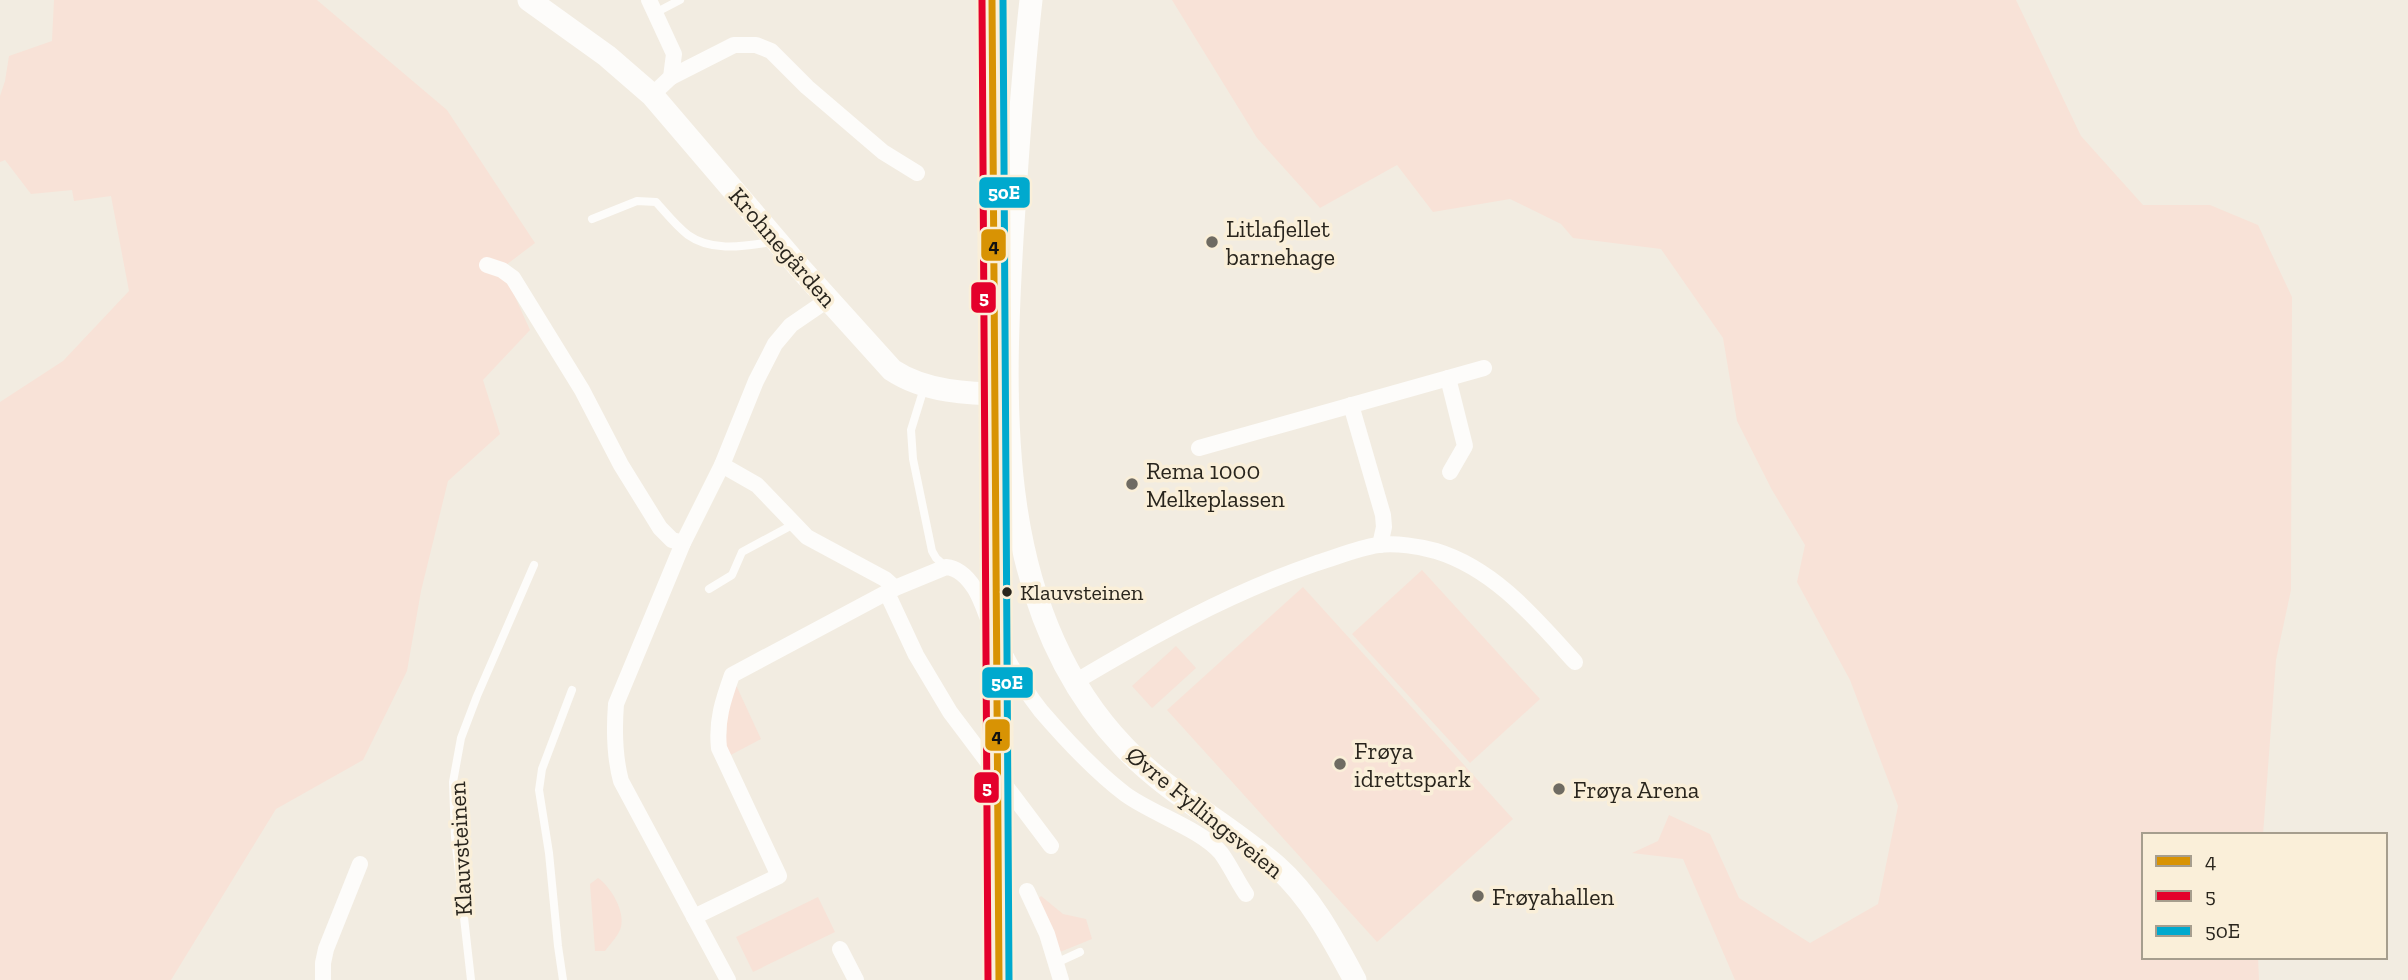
<svg xmlns="http://www.w3.org/2000/svg" width="2408" height="980" font-family="'Zilla Slab',serif">
  <rect width="100%" height="100%" fill="#f2ece1"/>
  <!-- green -->
  <g fill="#f8e2d7">
    <polygon points="54,0 317,0 447,110 535,243 502,268 530,330 483,380 500,434 448,481 421,591 407,671 363,760 276,809 171,980 0,980 0,402 63,361 129,291 111,196 74,201 72,190 31,194 5,160 0,162 0,96 5,81 9,56 52,41"/>
    <polygon points="1172,0 2016,0 2081,136 2143,205 2210,205 2258,225 2292,297 2291,590 2276,660 2263,835 2144,835 2144,957 2258,957 2259,980 1735,980 1683,859 1632,853 1658,841 1669,815 1710,834 1739,898 1810,943 1878,904 1898,806 1850,680 1797,582 1805,545 1772,490 1737,421 1723,338 1661,249 1573,238 1561,224 1510,199 1433,212 1397,165 1320,208 1257,138"/>
    <polygon points="1422,570 1540,699 1470,763 1352,634"/>
    <polygon points="1303,587 1513,819 1377,942 1167,710"/>
    <polygon points="1176,646 1196,668 1152,708 1132,686"/>
    <polygon points="736,685 761,739 725,758 728,700"/>
    <path d="M598 878C611 887 625 911 621 927 619 935 610 944 605 951H595L590 884Z"/>
    <polygon points="1041,896 1063,914 1086,919 1092,939 1060,952 1038,899"/>
    <polygon points="818,897 835,932 753,972 736,937"/>
  </g>
  <g fill="none" stroke-linecap="round" stroke-linejoin="round">
    <!-- primary-tunnel -->
    <polyline stroke="#cac4ba" stroke-width="24" stroke-dasharray="24 12" stroke-linecap="butt" points="992,0 999,980"/>
    <!-- lane -->
    <g stroke="#fdfcfa" stroke-width="8">
      <polyline points="655,13 680,0"/>
      <path d="M592 219 637 201 656 202C666 213 676 226 688 235 710 251 740 247 765 243"/>
      <polyline points="924,388 911,430 913,459 932,551 936,558 946,567"/>
      <polyline points="709,589 732,575 742,552 794,524"/>
      <polyline points="1056,963 1080,952"/>
      <polyline points="471,980 455,837 453,782 461,738 477,696 534,565"/>
      <polyline points="563,980 558,946 549,853 539,790 542,769 572,690"/>
    </g>
    <!-- street -->
    <g stroke="#fdfcfa" stroke-width="16">
      <polyline points="649,0 674,54 671,77 652,95"/>
      <polyline points="671,77 734,45 756,45 771,51 807,87 883,152 917,173"/>
      <polyline points="487,265 502,270 513,278 582,390 621,465 660,528 672,540 683,543"/>
      <polyline points="1448,378 1465,446 1450,472"/>
      <polyline points="1351,405 1383,515 1384,527 1380,545"/>
      <polyline points="1199,448 1484,368"/>
      <path d="M722 465 757 485 807 537 885 579 895 588 946 567C958 568 968 578 975 589 983 602 987 619 994 633 1007 660 1022 687 1041 711 1066 740 1095 771 1125 794 1152 814 1201 829 1221 853 1230 865 1237 881 1246 894"/>
      <polyline points="887,593 916,655 950,712 1051,846"/>
      <path d="M1075 682C1152 636 1232 592 1317 563 1337 557 1358 548 1378 545 1396 543 1419 546 1436 551 1495 569 1536 619 1575 662"/>
      <polyline points="1027,891 1047,934 1061,980"/>
      <path d="M694 917 779 876 719 748C716 721 723 700 732 675L895 588"/>
      <polyline points="840,949 856,980"/>
      <polyline points="323,980 323,963 326,949 360,864"/>
      <path d="M728 980 621 781C614 755 614 730 616 704L683 543 722 465 756 381 775 344 791 325 829 299"/>
    </g>
    <!-- secondary -->
    <g stroke="#fdfcfa" stroke-width="23">
      <path d="M529 0 607 56 652 95 799 267 892 370C925 392 969 394 1007 394"/>
      <path d="M1031 0C1022 79 1017 159 1012 239 1002 412 995 611 1123 746 1168 794 1227 823 1276 866 1311 897 1333 939 1355 980"/>
    </g>
    <defs>
      <polyline id="bus-1" points="992,0 999,980"/>
      <polyline id="bus-2" points="982,0 988,980"/>
      <polyline id="bus-3" points="1003,0 1009,980"/>
    </defs>
    <!-- bus-1 casing -->
    <use href="#bus-1" stroke="#faefd9" stroke-width="12"/>
    <!-- bus-2 casing -->
    <use href="#bus-2" stroke="#faefd9" stroke-width="12"/>
    <!-- bus-3 casing -->
    <use href="#bus-3" stroke="#faefd9" stroke-width="12"/>
    <!-- bus-1 -->
    <use href="#bus-1" stroke="#d89304" stroke-width="7"/>
    <!-- bus-2 -->
    <use href="#bus-2" stroke="#e4002b" stroke-width="7"/>
    <!-- bus-3 -->
    <use href="#bus-3" stroke="#00a9ce" stroke-width="7"/>
  </g>
  <!-- markers -->
  <g fill="#6f6b62" stroke="#faefd9" stroke-width="2.5">
    <circle cx="1212" cy="242" r="7"/>
    <circle cx="1132" cy="484" r="7"/>
    <circle cx="1340" cy="764" r="7"/>
    <circle cx="1559" cy="789" r="7"/>
    <circle cx="1478" cy="896" r="7"/>
  </g>
  <circle fill="#29251d" stroke="#faefd9" stroke-width="2.5" cx="1007" cy="592" r="6"/>
  <g text-anchor="middle" dominant-baseline="central" stroke-width="7" stroke-linejoin="round" paint-order="stroke">
    <!-- bus labels -->
    <g font-size="22" fill="#29251d" stroke="#faefd9" text-anchor="start">
      <text x="1020" y="592">Klauvsteinen</text>
    </g>
    <!-- poi labels -->
    <g font-size="24" fill="#29251d" stroke="#faefd9" text-anchor="start">
      <text x="1226" y="228">Litlafjellet<tspan x="1226" dy="28">barnehage</tspan></text>
      <text x="1146" y="470">Rema 1000<tspan x="1146" dy="28">Melkeplassen</tspan></text>
      <text x="1354" y="750">Frøya<tspan x="1354" dy="28">idrettspark</tspan></text>
      <text x="1573" y="789">Frøya Arena</text>
      <text x="1492" y="896">Frøyahallen</text>
    </g>
    <!-- street labels -->
    <g font-size="24" fill="#29251d" stroke="#faefd9">
      <text transform="translate(783 247) rotate(49)">Krohnegården</text>
      <text transform="translate(1205 812) rotate(39)">Øvre Fyllingsveien</text>
      <text transform="translate(460 849) rotate(-93)">Klauvsteinen</text>
    </g>
  </g>
  <g stroke="#faefd9" stroke-width="2.5">
    <rect x="978" y="176" width="53" height="33" rx="7" fill="#00a9ce"/>
    <rect x="980" y="228" width="27" height="34" rx="7" fill="#d89304"/>
    <rect x="970" y="281" width="27" height="33" rx="7" fill="#e4002b"/>
    <rect x="981" y="666" width="53" height="33" rx="7" fill="#00a9ce"/>
    <rect x="984" y="718" width="27" height="34" rx="7" fill="#d89304"/>
    <rect x="973" y="771" width="27" height="33" rx="7" fill="#e4002b"/>
  </g>
  <g font-size="19" text-anchor="middle" font-weight="bold" fill="#fff">
    <text x="1004" y="199">50E</text>
    <text x="984" y="304">5</text>
    <text x="1007" y="689">50E</text>
    <text x="987" y="794">5</text>
  </g>
  <g font-size="19" text-anchor="middle" font-weight="bold" fill="#111">
    <text x="994" y="252">4</text>
    <text x="997" y="742">4</text>
  </g>
  <!-- legend -->
  <rect x="2142" y="833" width="245" height="126" fill="#faefd9" stroke="#a69e8e" stroke-width="2"/>
  <rect x="2156" y="856" width="35" height="10" fill="#d89304" stroke="#a69e8e" stroke-width="2"/>
  <text x="2205" y="868" font-size="21" fill="#29251d">4</text>
  <rect x="2156" y="891" width="35" height="10" fill="#e4002b" stroke="#a69e8e" stroke-width="2"/>
  <text x="2205" y="903" font-size="21" fill="#29251d">5</text>
  <rect x="2156" y="926" width="35" height="10" fill="#00a9ce" stroke="#a69e8e" stroke-width="2"/>
  <text x="2205" y="938" font-size="21" fill="#29251d">50E</text>
</svg>
